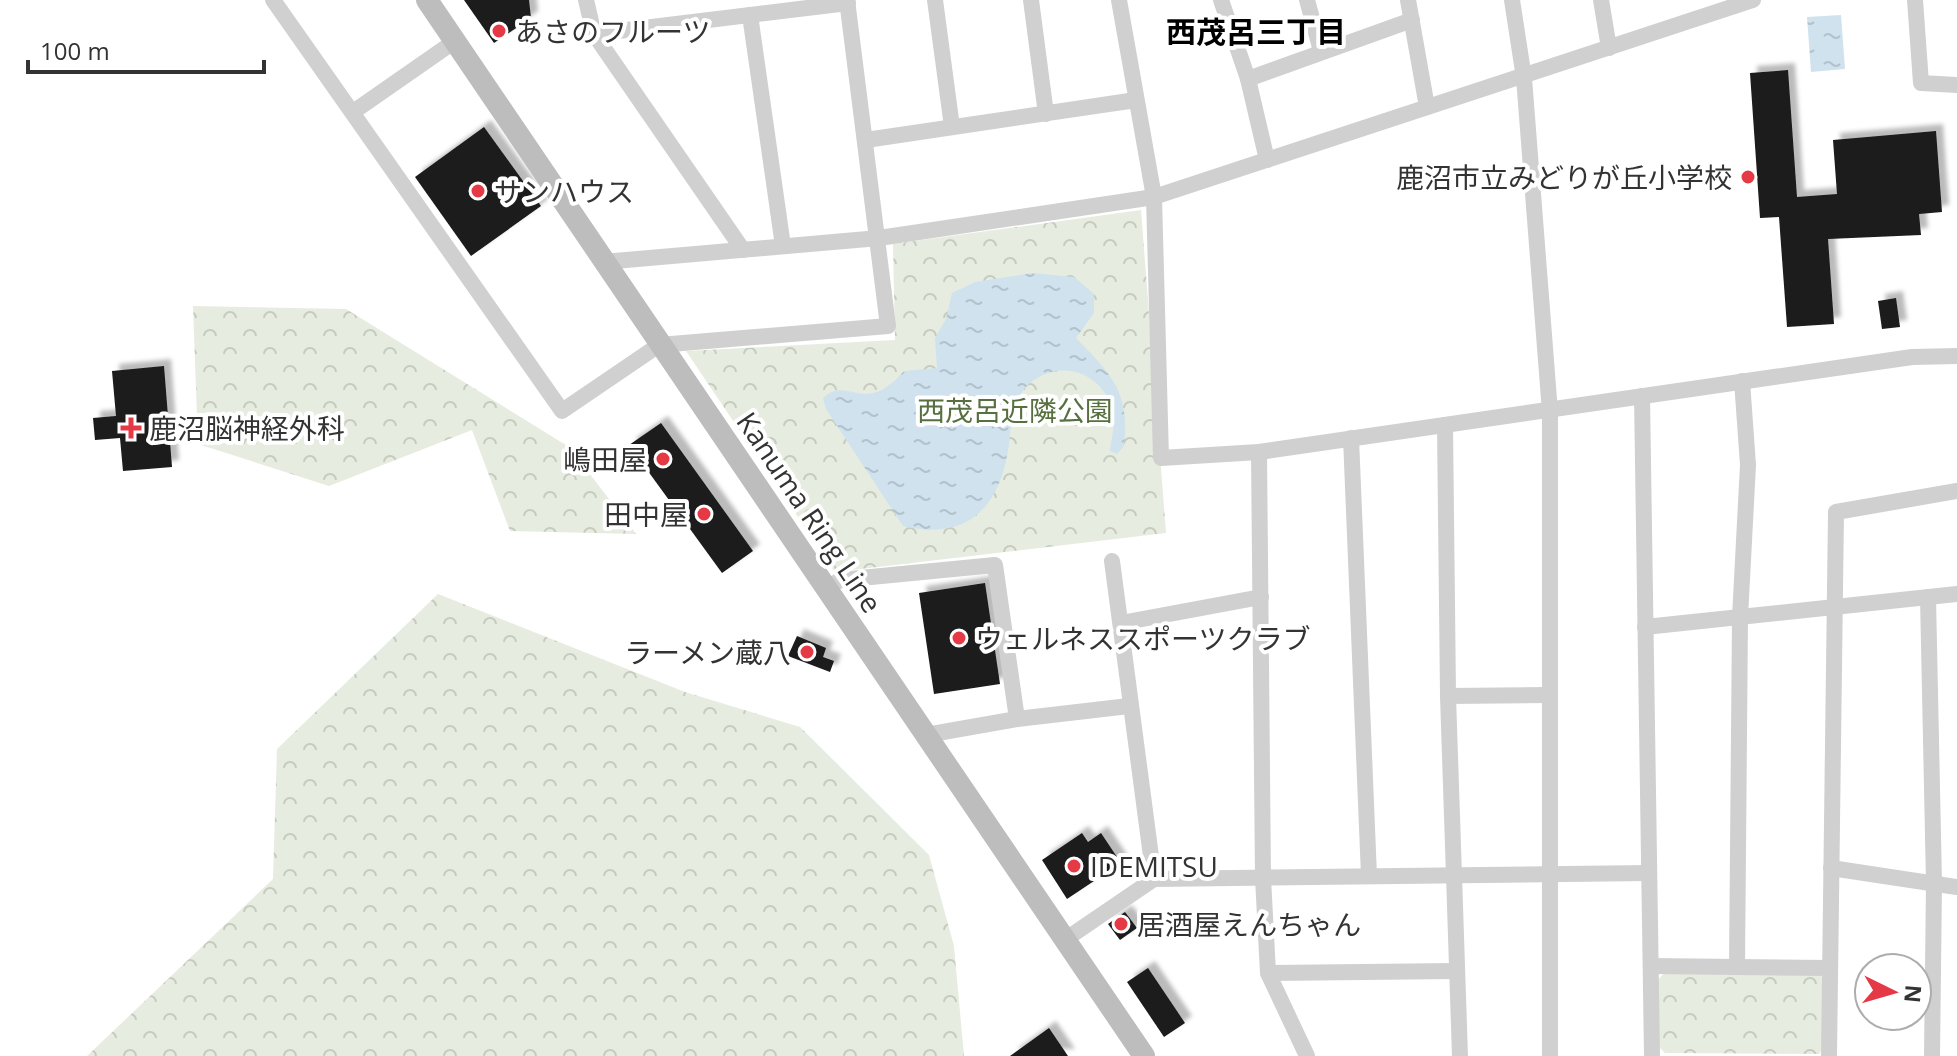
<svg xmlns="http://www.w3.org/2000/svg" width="1957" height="1056" font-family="'Open Sans','Noto Sans JP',sans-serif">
  <defs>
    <pattern id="forest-crowns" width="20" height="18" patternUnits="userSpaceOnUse" patternTransform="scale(2)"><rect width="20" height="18" fill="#e6ecdf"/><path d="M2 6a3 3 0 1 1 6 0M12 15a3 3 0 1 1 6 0" fill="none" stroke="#c6cbc0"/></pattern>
    <pattern id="water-ripples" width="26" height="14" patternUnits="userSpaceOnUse" patternTransform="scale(2)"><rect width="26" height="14" fill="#cfe2ee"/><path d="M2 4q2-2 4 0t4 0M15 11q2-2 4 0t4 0" fill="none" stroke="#b2c2cd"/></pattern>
    <filter id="shadow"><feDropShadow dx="7" dy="-7" stdDeviation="2" flood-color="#0004"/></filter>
  </defs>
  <rect width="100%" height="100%" fill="#fff"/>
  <!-- forest -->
  <g fill="url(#forest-crowns)">
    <polygon points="1141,210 1166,533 835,572 686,351 895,340 893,244"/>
    <polygon points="193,306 346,309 569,447 636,534 510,531 472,430 329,486 198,444"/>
    <polygon points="438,594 685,692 800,727 929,855 954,946 964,1056 87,1056 273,879 277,749"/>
    <path d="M1667 970 1820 974C1833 990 1831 1038 1819 1054L1665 1053 1658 1046V980Z"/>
  </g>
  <!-- water -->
  <g fill="url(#water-ripples)">
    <polygon points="1841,15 1845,69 1811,72 1807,17"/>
    <path d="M1033 273 1074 277 1094 294V313L1076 338C1112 375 1130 392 1124 446L1117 454 1110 451C1111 441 1114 430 1114 421 1111 377 1065 355 1030 383 1007 403 1013 429 1007 456 996 514 961 540 903 526L826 409 823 398C849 374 863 418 904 371L937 368 935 338 946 319 952 293 975 282Z"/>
  </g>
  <!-- building -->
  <g fill="#1a1a1a" filter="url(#shadow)">
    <polygon points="464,0 529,0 531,18 494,43"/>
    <polygon points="1788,70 1797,197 1837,194 1833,140 1936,131 1942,212 1919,214 1921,235 1828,239 1834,324 1787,327 1779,217 1760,218 1750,73"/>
    <polygon points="484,127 541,206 471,256 415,177"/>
    <polygon points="1896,298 1900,327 1882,329 1878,301"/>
    <polygon points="164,366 172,467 123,471 120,438 95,440 93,418 116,416 112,371"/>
    <polygon points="661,423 753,551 722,573 629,445"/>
    <polygon points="985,583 1000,684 934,694 919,593"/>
    <polygon points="797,636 826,648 823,657 834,661 830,672 788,656"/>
    <polygon points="1082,833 1088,842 1101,833 1121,863 1067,899 1042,860"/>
    <polygon points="1125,912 1137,928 1120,940 1108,924"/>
    <polygon points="1148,968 1185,1023 1164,1037 1127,982"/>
    <polygon points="1049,1028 1068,1056 1010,1056"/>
  </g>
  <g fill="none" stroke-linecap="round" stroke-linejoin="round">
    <!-- minor -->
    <g stroke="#d0d0d0" stroke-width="16">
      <polyline points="273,0 562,411 659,345 888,326 847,0"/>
      <polyline points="586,0 594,34 743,250"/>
      <polyline points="935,0 952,127"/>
      <polyline points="1031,0 1046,114"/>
      <polyline points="1119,0 1154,197 1161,458 1259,452 1912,357 1957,356"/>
      <polyline points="1221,0 1248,79 1267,160"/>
      <polyline points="1307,0 1321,51"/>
      <polyline points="1408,0 1427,107"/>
      <polyline points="1512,0 1524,78 1550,412 1550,1056"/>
      <polyline points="1601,0 1609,48"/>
      <polyline points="1915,0 1921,83 1957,85"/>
      <polyline points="750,15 783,246"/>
      <polyline points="594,34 848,3"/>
      <polyline points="1248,79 1412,20"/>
      <polyline points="353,112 455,41"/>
      <polyline points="866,140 1136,100"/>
      <polyline points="603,262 879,238 1154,197 1753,0"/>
      <polyline points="1642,396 1652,1056"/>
      <polyline points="1445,425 1448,696 1460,1056"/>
      <polyline points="1351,438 1369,876"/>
      <polyline points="1259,452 1263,878 1268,973 1307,1056"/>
      <polyline points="1112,561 1154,879"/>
      <polyline points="826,589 840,580 995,565 1017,719"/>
      <polyline points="1928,597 1934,883 1932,1056"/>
      <polyline points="1121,623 1261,597"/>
      <polyline points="1645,627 1957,594"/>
      <polyline points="1448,696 1548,695"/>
      <polyline points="926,735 1017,719 1129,706"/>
      <polyline points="1831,868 1957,887"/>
      <polyline points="1066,939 1154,879 1649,873"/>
      <polyline points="1651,966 1830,968"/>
      <polyline points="1737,967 1740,617 1748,465 1742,381"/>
      <polyline points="1268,973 1456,971"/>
      <polyline points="1829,1056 1836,512 1957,491"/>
    </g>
    <!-- secondary -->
    <polyline stroke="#bdbdbd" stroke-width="22" points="427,0 1144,1056"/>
  </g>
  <!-- markers -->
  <g fill="#e63946" stroke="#fff" stroke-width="3">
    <circle cx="499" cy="31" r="8"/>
    <circle cx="1748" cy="177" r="8"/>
    <circle cx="478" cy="191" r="8"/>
    <path d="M127 416h8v8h8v8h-8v8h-8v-8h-8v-8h8z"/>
    <circle cx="663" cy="459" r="8"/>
    <circle cx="704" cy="514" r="8"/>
    <circle cx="959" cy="638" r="8"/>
    <circle cx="807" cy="652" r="8"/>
    <circle cx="1074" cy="866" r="8"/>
    <circle cx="1121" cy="924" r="8"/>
  </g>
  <g text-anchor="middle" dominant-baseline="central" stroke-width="8" stroke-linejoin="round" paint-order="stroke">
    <!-- poi labels -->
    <g font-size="28" fill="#333" stroke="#fff" text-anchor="start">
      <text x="515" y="31">あさのフルーツ</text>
      <text x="1732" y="177" text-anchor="end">鹿沼市立みどりが丘小学校</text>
      <text x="494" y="191">サンハウス</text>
      <text x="149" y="428">鹿沼脳神経外科</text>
      <text x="647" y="459" text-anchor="end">嶋田屋</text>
      <text x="688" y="514" text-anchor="end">田中屋</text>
      <text x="975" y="638">ウェルネススポーツクラブ</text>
      <text x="791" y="652" text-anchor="end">ラーメン蔵八</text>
      <text x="1090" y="866">IDEMITSU</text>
      <text x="1137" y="924">居酒屋えんちゃん</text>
    </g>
    <!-- park labels -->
    <g font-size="28" fill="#56703f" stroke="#fff">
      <text x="1015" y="410">西茂呂近隣公園</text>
    </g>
    <!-- street labels -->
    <g font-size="28" fill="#333" stroke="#fff">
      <text transform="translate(810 512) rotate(56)">Kanuma Ring Line</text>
    </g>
    <!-- neighbourhood labels -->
    <g font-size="30" font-weight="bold" fill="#000" stroke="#fff">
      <text x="1256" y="31">西茂呂三丁目</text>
    </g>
  </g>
  <!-- north arrow -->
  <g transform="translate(1893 992) rotate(95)"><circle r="38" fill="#ffffff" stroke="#adadad" stroke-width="2"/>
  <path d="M0-6L14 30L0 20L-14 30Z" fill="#e63946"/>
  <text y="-12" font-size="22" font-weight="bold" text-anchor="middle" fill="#333333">N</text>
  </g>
  <!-- scale -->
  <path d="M28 60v12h236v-12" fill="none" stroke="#333333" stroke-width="4"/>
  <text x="40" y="60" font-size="24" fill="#333333" stroke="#ffffff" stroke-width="6" paint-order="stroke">100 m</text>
</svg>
